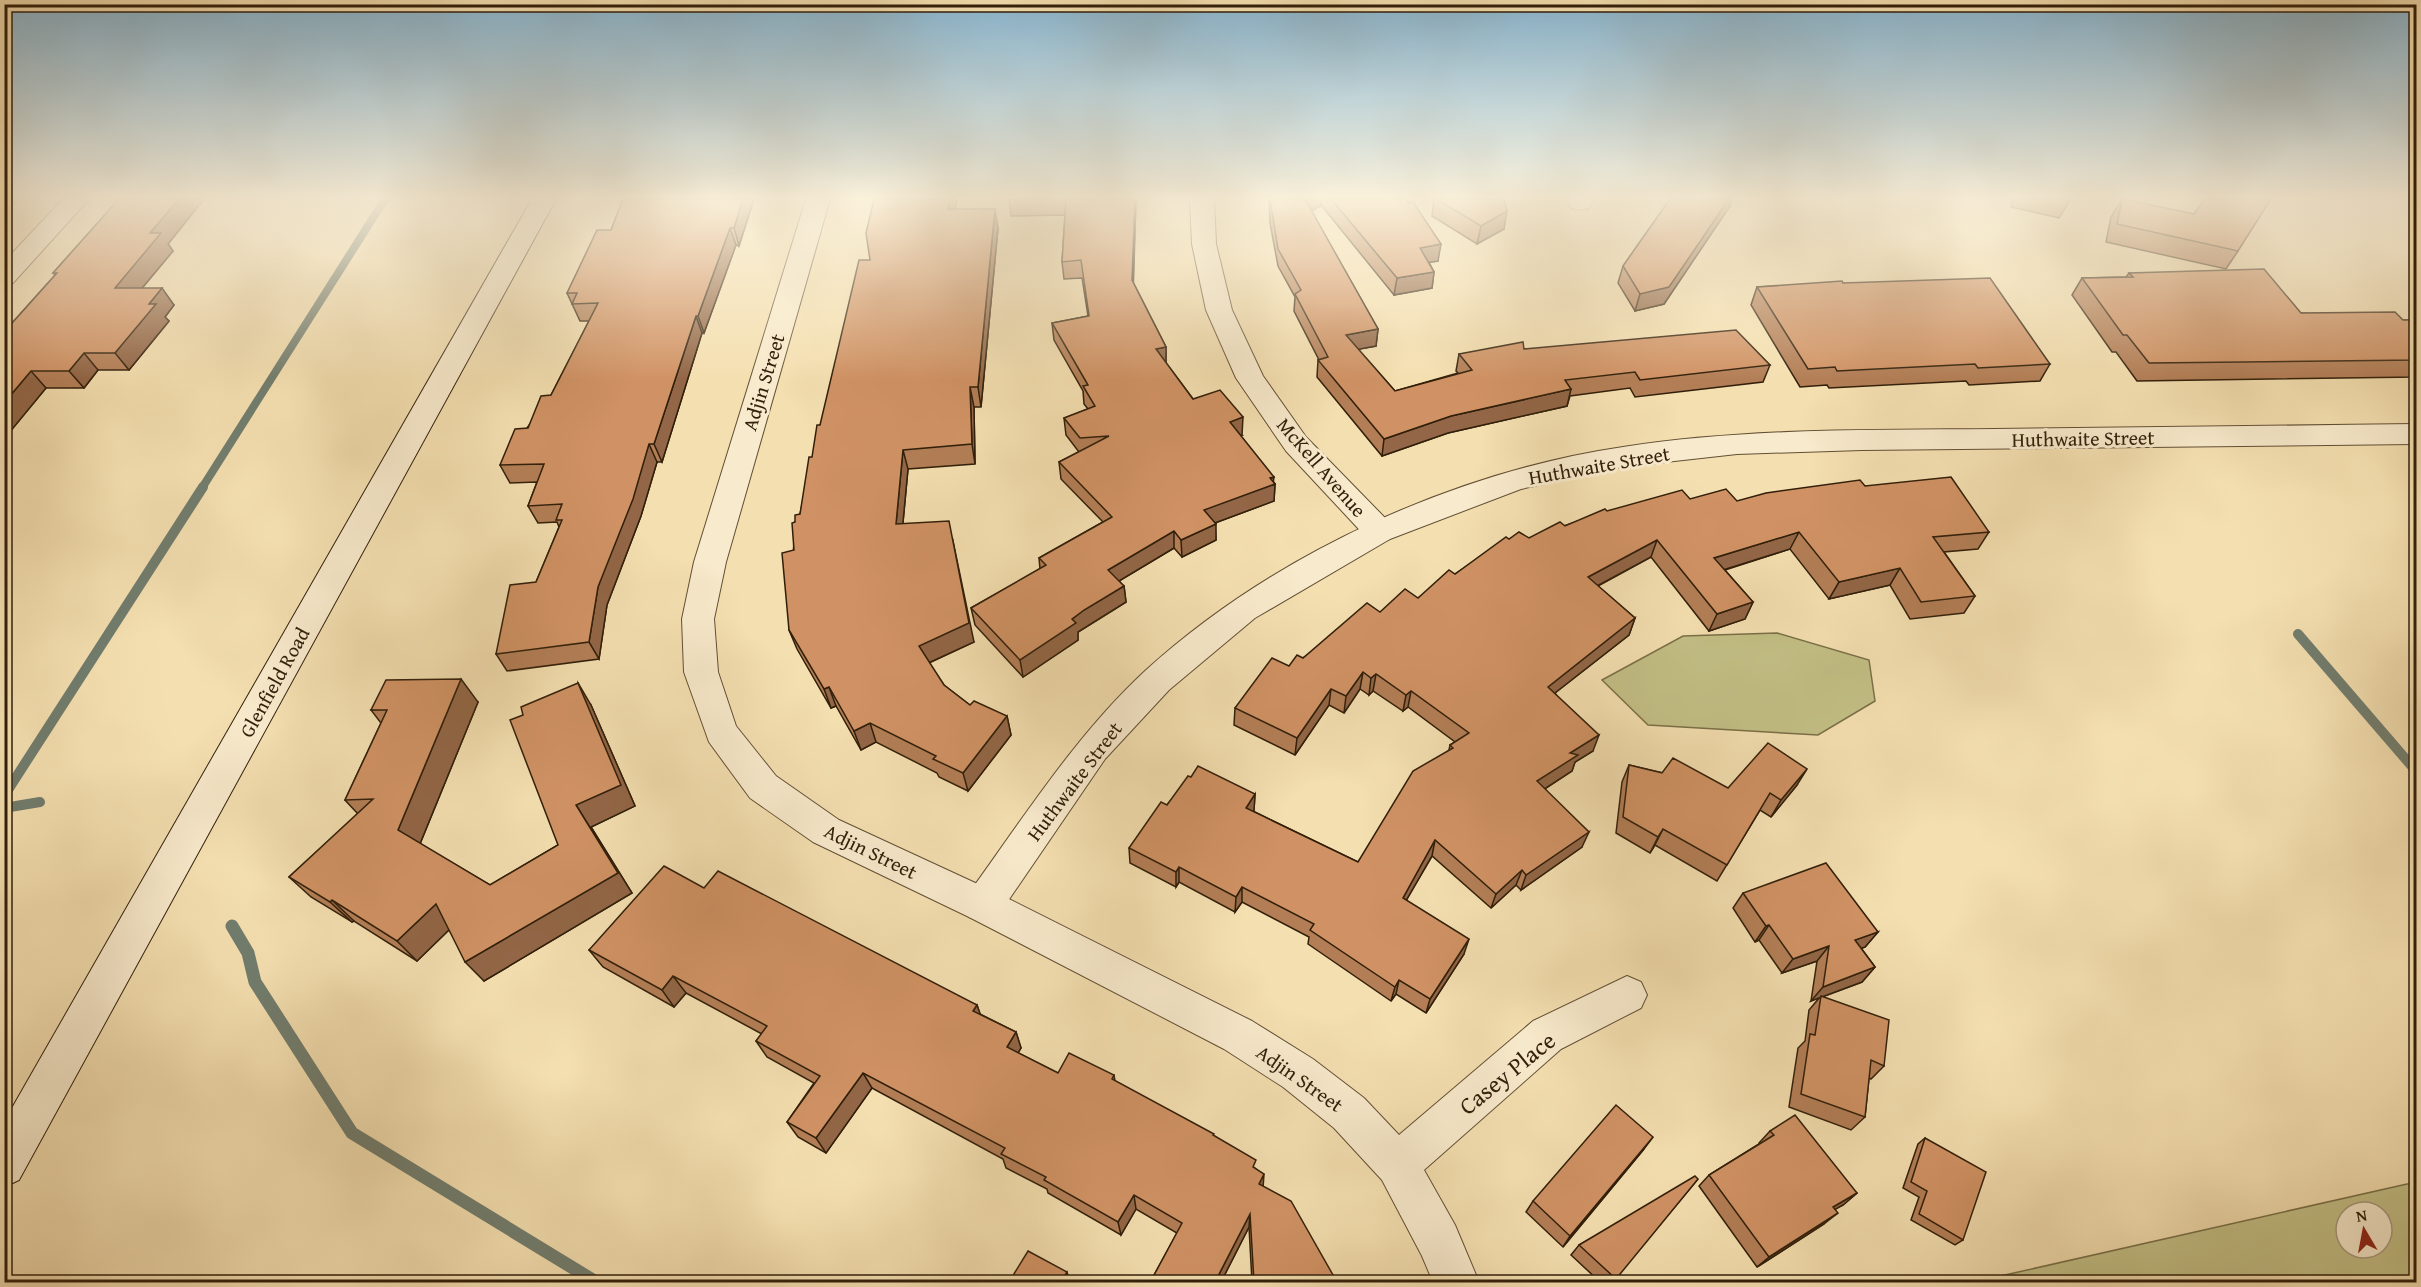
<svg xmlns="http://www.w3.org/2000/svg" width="2421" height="1287" font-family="'Gentium Book Plus',serif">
  <rect width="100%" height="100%" fill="#f4dfb0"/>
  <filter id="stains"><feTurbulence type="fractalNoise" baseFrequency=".00333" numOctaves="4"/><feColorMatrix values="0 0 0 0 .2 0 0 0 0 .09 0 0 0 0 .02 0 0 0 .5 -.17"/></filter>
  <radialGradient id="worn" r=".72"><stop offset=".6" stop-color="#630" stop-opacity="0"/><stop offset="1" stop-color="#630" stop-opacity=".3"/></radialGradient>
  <!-- green -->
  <g fill="#c3c086" stroke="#7a7048" stroke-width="1.5" fill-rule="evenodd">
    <polygon points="1777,633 1869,660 1875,701 1818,735 1648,725 1602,680 1683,636"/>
    <path d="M2407 1184H2416V1282H1974ZM2346 1212H2382V1248H2346Z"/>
  </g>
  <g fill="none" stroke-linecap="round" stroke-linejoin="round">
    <!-- stream-far2 -->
    <polyline stroke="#717d6e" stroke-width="8" points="202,488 385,199"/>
    <!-- stream-far1 -->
    <g stroke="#717d6e" stroke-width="10">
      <polyline points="2298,634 2416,771"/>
      <polyline points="4,796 203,487"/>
      <polyline points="4,808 40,802"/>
    </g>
    <!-- stream -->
    <polyline stroke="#717d6e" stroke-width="13" points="232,926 248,953 255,982 352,1133 596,1282"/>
    <defs>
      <g id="minor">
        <polygon points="63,199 89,199 13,283 4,286 4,262"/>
        <polygon points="806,199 830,199 726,562 714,619 718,672 736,726 776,776 839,820 997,893 1252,1021 1313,1059 1364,1098 1399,1135 1533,1021 1627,976 1641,982 1647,995 1641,1008 1561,1049 1424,1170 1455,1225 1479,1282 1433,1282 1422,1256 1382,1180 1334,1128 1283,1087 1224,1049 969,917 813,842 750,798 709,742 684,672 682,619 694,562"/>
        <polygon points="1190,199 1214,199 1216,244 1232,310 1263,376 1306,437 1390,523 1394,531 1390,539 1379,542 1368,539 1286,451 1236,378 1206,310 1192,244"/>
        <polygon points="1567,199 1591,199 1592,203 1589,208 1580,210 1571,208"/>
      </g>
      <path id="tertiary" d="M2416 424V444L1862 450 1737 454 1621 467 1521 489 1390 539 1255 618 1169 690 1105 759 997 917 983 922 969 917 964 905 969 893C1024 817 1076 735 1145 671 1272 555 1453 472 1623 447 1746 428 1871 430 1995 429 2135 427 2276 426 2416 424Z"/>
      <polygon id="secondary" points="532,199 556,199 19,1180 4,1187 4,1122"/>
    </defs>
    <!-- minor casing -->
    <use href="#minor" stroke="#624f34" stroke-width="2"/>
    <!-- tertiary casing -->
    <use href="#tertiary" stroke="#624f34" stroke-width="2"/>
    <!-- secondary casing -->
    <use href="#secondary" stroke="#311f0a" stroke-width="2"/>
    <!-- minor -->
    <use href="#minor" fill="#f8eacc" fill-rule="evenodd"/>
    <!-- tertiary -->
    <use href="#tertiary" fill="#f8eacc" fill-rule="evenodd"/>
    <!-- secondary -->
    <use href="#secondary" fill="#f8eacc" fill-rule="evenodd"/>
  </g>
  <!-- wall -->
  <g fill="#b37e56" stroke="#311f0a" stroke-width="1.5">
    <polygon points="4,199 10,208 4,208"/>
    <polygon points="119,199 204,199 168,244 173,251 142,288 174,305 165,317 169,321 129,370 98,370 84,388 46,388 4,439 4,332 55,275 53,273"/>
    <polygon points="623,199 754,199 739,246 736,245 704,333 702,333 662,462 657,462 641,516 607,605 599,659 507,671 496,654 536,582 559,527 557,522 538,523 528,506 537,482 510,483 500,465 551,395 589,321 580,321 567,293 611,230"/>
    <polygon points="957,199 955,209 998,228 981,407 974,407 975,464 908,469 903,523 974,642 929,663 944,685 970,705 1007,716 1011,735 968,791 939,777 937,773 876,742 861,750 836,706 831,708 797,649 789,630 795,522 800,514 820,425"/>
    <polygon points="1009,199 1136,199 1133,282 1166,347 1166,363 1193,399 1242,435 1240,435 1275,484 1274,501 1215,523 1216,540 1182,557 1174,548 1119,581 1124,586 1126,602 1078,632 1078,640 1023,677 975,625 971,608 1040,569 1039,558 1103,522 1061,479 1059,462 1079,452 1066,435 1064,418 1088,409 1084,404 1083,391 1054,340 1052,323 1088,316 1082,278 1064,279 1062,262 1065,215 1011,216"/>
    <polygon points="1269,199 1407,199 1438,261 1429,262 1434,272 1432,288 1394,295 1321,205 1311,211 1378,329 1376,346 1358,349 1395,391 1458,373 1456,371 1459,354 1524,349 1770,365 1763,382 1635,397 1630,388 1570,396 1567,406 1448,433 1382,456 1317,377 1318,360 1319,360 1294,311 1295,297 1278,266 1270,223"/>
    <polygon points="1434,199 1504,199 1504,229 1477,244 1432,216"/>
    <polygon points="1670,199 1732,199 1730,206 1664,304 1635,311 1618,283 1623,266"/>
    <polygon points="2012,199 2067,199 2069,202 2059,218 2011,207"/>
    <polygon points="2122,199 2238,251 2226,269 2106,242 2111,217"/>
    <polygon points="2129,273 2301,313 2403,320 2416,320 2416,377 2137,381 2116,352 2112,352 2072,295 2082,278 2126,277"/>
    <polygon points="1843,283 2050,364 2040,381 1969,385 1966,381 1829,388 1827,385 1800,387 1751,305 1757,287"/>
    <polygon points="1865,486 1989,532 1978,549 1944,552 1975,596 1964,613 1910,619 1890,585 1829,599 1790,549 1725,570 1753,602 1745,619 1709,631 1651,557 1598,586 1635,618 1629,635 1555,693 1593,751 1575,762 1572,771 1545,789 1582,847 1521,890 1516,885 1491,908 1432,856 1406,900 1464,954 1426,1013 1396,994 1391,1001 1308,944 1309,937 1242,902 1235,912 1179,882 1176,887 1130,863 1129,848 1191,777 1255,794 1254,810 1253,811 1358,862 1449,750 1450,745 1455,742 1408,707 1403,711 1373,691 1369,695 1360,689 1344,713 1329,705 1295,755 1234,725 1235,708 1289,666 1380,612 1418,598 1509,539 1529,538 1607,511 1690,499 1737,501"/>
    <polygon points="478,702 420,844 490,885 558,845 591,705 635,806 591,827 632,893 484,981 449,930 417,961 354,921 352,922 311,897 289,877 358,814 345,800 381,723 371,710"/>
    <polygon points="1629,765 1728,788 1797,785 1771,817 1760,810 1717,881 1655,845 1650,853 1616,833 1622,782"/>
    <polygon points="704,888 977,1005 980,1014 1016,1032 1021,1048 1018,1053 1058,1073 1114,1075 1115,1081 1214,1136 1256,1169 1263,1186 1337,1282 1252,1282 1249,1227 1221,1282 1154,1282 1153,1277 1177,1233 1136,1209 1121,1235 1048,1193 1047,1189 1006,1168 1003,1159 872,1088 826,1153 798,1137 787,1122 814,1083 767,1057 756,1041 762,1034 686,993 674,1007 603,967 589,950"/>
    <polygon points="1743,893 1878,932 1865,947 1861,948 1875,967 1862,982 1822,997 1884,1066 1871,1079 1869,1078 1865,1117 1851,1130 1789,1107 1798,1048 1805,1041 1809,1010 1820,997 1811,1001 1817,961 1782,973 1759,940 1755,942 1733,908"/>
    <polygon points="1770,1131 1857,1193 1843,1205 1835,1209 1824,1224 1757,1267 1699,1186 1709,1175 1759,1144 1759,1143"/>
    <polygon points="1925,1138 1963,1240 1955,1245 1911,1220 1919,1197 1903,1188 1918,1144"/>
    <polygon points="1644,1149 1563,1247 1526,1212 1533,1201"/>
    <polygon points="1698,1179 1612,1282 1600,1282 1571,1255 1579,1245"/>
  </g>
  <!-- shaded-wall -->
  <g fill="#926646" stroke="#311f0a" stroke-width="1.5">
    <polygon points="4,199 18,199 10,208 4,201"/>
    <polygon points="179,199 204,199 168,244 173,251 128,305 115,288 150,233"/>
    <polygon points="743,199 754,199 739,246 734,228"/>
    <polygon points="950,199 957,199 951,229 948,209"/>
    <polygon points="1135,199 1136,199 1133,297 1132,280"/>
    <polygon points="1321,199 1321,205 1304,216 1305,200"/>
    <polygon points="1729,199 1732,199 1730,206 1664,304 1635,311 1640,294"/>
    <polygon points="995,209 998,228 981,407 978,387"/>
    <polygon points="1507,211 1504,229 1477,244 1481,226"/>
    <polygon points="730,228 736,245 704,333 698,316"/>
    <polygon points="1441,244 1438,261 1418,264 1420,248"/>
    <polygon points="1434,272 1432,288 1394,295 1397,278"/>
    <polygon points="162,288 174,305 165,317 169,321 129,370 115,353 149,304"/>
    <polygon points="696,316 702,333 662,462 654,444"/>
    <polygon points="1378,329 1376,346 1344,352 1346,335"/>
    <polygon points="1166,347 1166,364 1156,349"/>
    <polygon points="84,353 98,370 84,388 69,371"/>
    <polygon points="31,371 46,388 4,439 4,403"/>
    <polygon points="970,387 974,407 975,464 972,444"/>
    <polygon points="1571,389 1567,406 1448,433 1382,456 1384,439 1451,416"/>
    <polygon points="1243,417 1242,435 1230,439 1230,422"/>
    <polygon points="649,444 657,462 641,516 607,605 599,659 589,642 598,587"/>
    <polygon points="903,450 908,469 901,543 896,524"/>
    <polygon points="1274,477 1273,485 1275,484 1274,501 1204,527 1204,510"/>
    <polygon points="1216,524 1216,540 1182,557 1181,540"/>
    <polygon points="1174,531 1174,548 1109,587 1108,570"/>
    <polygon points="1799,532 1790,549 1707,575 1714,558"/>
    <polygon points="1657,540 1651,557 1582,594 1588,577"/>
    <polygon points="953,541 974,642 924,665 919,646"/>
    <polygon points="1900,568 1890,585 1829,599 1839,582"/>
    <polygon points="1124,586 1126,602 1078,632 1078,640 1023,677 1020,660 1084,610"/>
    <polygon points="1753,602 1745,619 1709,631 1717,614"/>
    <polygon points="1635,618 1629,635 1542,703 1548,687"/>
    <polygon points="1363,672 1360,689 1344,713 1346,696"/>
    <polygon points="1376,674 1373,691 1369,695 1371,678"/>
    <polygon points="461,679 478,702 417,851 398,830"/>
    <polygon points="578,683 591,705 635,806 591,827 632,893 484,981 465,962 618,873 576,805"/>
    <polygon points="829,687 836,706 831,708 824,689"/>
    <polygon points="1331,689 1329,705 1295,755 1297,738"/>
    <polygon points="1411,691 1408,707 1403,711 1406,695"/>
    <polygon points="1007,716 1011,735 968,791 963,773"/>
    <polygon points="870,723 876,742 861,750 854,731"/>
    <polygon points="1599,735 1593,751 1575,762 1572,771 1532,797 1537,781 1570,753"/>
    <polygon points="1807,769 1797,785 1771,817 1781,800"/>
    <polygon points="1255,794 1254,810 1246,823 1246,808"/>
    <polygon points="1663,829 1655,845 1650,853 1658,837"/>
    <polygon points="1589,832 1582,847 1521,890 1526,875"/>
    <polygon points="1435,840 1432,856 1399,913 1403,898"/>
    <polygon points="1179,867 1179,882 1176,887 1176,872"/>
    <polygon points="1522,870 1516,885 1491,908 1496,894"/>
    <polygon points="1242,887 1242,902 1235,912 1236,897"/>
    <polygon points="332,900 354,921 352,922 330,902"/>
    <polygon points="436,904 455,924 417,961 397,941"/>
    <polygon points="1769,925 1759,940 1755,942 1766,926"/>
    <polygon points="1878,932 1865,947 1843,955 1855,940"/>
    <polygon points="1469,939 1464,954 1426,1013 1430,999"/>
    <polygon points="1829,946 1817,961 1782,973 1793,959"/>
    <polygon points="1875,967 1862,982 1811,1001 1823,987"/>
    <polygon points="673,976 686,993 674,1007 662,990"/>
    <polygon points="1399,980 1396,994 1391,1001 1395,987"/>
    <polygon points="977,1005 983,1022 973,1011"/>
    <polygon points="1016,1032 1021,1048 1012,1063 1007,1047"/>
    <polygon points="863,1073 872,1088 826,1153 816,1138"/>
    <polygon points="1653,1137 1644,1149 1563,1247 1570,1236"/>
    <polygon points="1264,1174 1263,1188 1259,1184"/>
    <polygon points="1857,1193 1843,1205 1820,1218 1833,1207"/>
    <polygon points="1134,1195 1136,1209 1121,1235 1118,1222"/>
    <polygon points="1838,1213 1824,1224 1757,1267 1769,1257"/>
    <polygon points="1250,1214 1249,1227 1221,1282 1215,1282"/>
    <polygon points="1067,1272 1070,1282 1061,1282"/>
  </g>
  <!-- building -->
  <g fill="#d09264" stroke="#311f0a" stroke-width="1.5">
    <polygon points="119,199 179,199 150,233 161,233 115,288 162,288 149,304 156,304 115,353 84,353 69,371 31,371 4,403 4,332 57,273 53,273"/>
    <polygon points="623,199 743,199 734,228 730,228 698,316 696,316 654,444 649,444 633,499 598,587 589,642 496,654 510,585 536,582 562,520 556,520 562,504 528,506 544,464 500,465 515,429 528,428 541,396 551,395 598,303 572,304 577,293 567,293 597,230 611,230"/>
    <polygon points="874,199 950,199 948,209 995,209 978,387 970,387 972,444 903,450 896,524 949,521 969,623 919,646 944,685 970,705 974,701 1007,716 963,773 933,759 936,756 870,723 854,731 829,687 824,689 789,630 782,553 794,550 792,523 795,522 795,515 800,514 809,457 812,457 817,425 820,425 859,260 870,260 866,233"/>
    <polygon points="1066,199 1135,199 1132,280 1166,347 1156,349 1193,399 1220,390 1243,417 1230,422 1274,477 1270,478 1275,484 1204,510 1216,524 1181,540 1174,531 1108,570 1124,586 1084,610 1072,619 1076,623 1020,660 971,608 1046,565 1039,558 1112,517 1059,462 1109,436 1080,438 1064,418 1095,406 1083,386 1088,385 1052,323 1089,316 1081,260 1062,262"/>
    <polygon points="1270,199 1305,199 1378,329 1346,335 1395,391 1472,370 1459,354 1523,342 1524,349 1736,330 1770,365 1640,380 1635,372 1565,380 1571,389 1451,416 1384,439 1318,360 1328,357 1295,294 1301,290 1278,249 1271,206"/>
    <polygon points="1331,199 1407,199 1408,203 1413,202 1441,244 1420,248 1434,272 1397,278"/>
    <polygon points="1436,199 1504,199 1507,211 1481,226"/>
    <polygon points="1670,199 1729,199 1669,287 1640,294 1623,266"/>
    <polygon points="2122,199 2194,214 2205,199 2271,199 2238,251 2117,224"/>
    <polygon points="2264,269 2301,313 2395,312 2403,320 2416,320 2416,360 2149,363 2127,335 2123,335 2082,278 2133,277 2129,273"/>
    <polygon points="1990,278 2050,364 1978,368 1975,364 1837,371 1835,367 1808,369 1757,287 1842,281 1843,283"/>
    <polygon points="1951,477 1989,532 1933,537 1975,596 1921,602 1900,568 1839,582 1799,532 1714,558 1753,602 1717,614 1657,540 1588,577 1635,618 1548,687 1599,735 1570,753 1578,755 1537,781 1589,832 1526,875 1522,870 1496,894 1435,840 1403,898 1469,939 1430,999 1399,980 1395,987 1310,930 1314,924 1242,887 1236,897 1179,867 1176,872 1129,848 1161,802 1167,805 1188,776 1191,777 1198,766 1255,794 1246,808 1358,862 1413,771 1453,748 1450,745 1469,733 1411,691 1406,695 1376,674 1371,678 1363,672 1346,696 1331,689 1297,738 1235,708 1272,658 1289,666 1297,655 1303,658 1367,603 1380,612 1405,589 1418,598 1449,570 1455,574 1506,537 1509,539 1519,532 1529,538 1560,522 1565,526 1605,509 1607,511 1682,490 1690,499 1726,489 1737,501 1766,493 1860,480 1865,486"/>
    <polygon points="461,679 398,830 490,885 558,845 510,720 523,715 521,707 578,683 621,785 576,805 618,873 465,962 436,904 397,941 332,900 330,902 289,877 373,799 345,800 387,710 371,710 386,680"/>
    <polygon points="1768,743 1807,769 1781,800 1770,793 1727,865 1663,829 1658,837 1623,817 1629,765 1662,773 1673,758 1728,788"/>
    <polygon points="1826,863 1878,932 1855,940 1875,967 1823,987 1829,946 1793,959 1769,925 1766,926 1743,893"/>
    <polygon points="664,866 704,888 718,871 977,1005 973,1011 1016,1032 1007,1047 1058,1073 1069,1053 1114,1075 1112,1079 1214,1134 1213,1135 1256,1160 1253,1167 1264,1174 1259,1184 1291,1201 1337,1282 1254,1282 1250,1214 1215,1282 1163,1282 1153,1277 1182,1223 1134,1195 1118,1222 1044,1180 1046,1177 1001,1154 1005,1148 863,1073 816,1138 787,1122 820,1076 756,1041 767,1026 673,976 662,990 589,950"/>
    <polygon points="1821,996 1889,1020 1884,1066 1871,1060 1865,1117 1801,1094 1810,1034 1815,1035"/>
    <polygon points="1616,1105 1653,1137 1570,1236 1533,1201"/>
    <polygon points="1795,1115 1857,1193 1833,1207 1838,1213 1769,1257 1709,1175 1774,1135 1770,1131"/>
    <polygon points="1925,1138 1986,1172 1963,1240 1919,1214 1927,1191 1911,1182"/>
    <polygon points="1695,1176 1698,1179 1616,1279 1579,1245"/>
    <polygon points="1028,1251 1067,1272 1061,1282 1009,1282"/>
  </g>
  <!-- sky -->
  <linearGradient id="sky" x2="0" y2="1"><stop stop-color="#89b7d2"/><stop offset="0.52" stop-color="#faf1db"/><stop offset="1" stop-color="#faf1db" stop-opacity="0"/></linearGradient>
  <rect width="2421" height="380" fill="url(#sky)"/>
  <g text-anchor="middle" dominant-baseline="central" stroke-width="6" stroke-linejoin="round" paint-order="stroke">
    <!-- street labels -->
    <g font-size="20" fill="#311f0a" stroke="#f8eacc">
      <text transform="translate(763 382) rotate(-73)">Adjin Street</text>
      <text transform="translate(2083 438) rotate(-1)">Huthwaite Street</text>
      <text transform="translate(1599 465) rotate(-10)">Huthwaite Street</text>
      <text transform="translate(1322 467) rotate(49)">McKell Avenue</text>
      <text transform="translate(274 682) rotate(-61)">Glenfield Road</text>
      <text transform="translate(1074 781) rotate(-53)">Huthwaite Street</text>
      <text transform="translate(871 851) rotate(26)">Adjin Street</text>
      <text transform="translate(1300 1078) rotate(35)">Adjin Street</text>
    </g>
    <!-- near-street labels -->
    <g font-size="24" fill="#311f0a" stroke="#f8eacc">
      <text transform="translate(1507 1073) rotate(-39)">Casey Place</text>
    </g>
  </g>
  <!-- margin -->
  <rect width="2421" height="1287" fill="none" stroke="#f4dfb0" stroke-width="24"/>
  <rect x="6" y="6" width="2409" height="1275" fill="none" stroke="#311f0a" stroke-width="3"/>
  <rect x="12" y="12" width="2397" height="1263" fill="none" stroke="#311f0a" stroke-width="1.5"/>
  <!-- north arrow -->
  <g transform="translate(2364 1230) rotate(350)"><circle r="28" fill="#f8eacc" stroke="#a8997e" stroke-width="1.5"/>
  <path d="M0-4.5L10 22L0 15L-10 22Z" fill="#8f2418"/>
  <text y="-9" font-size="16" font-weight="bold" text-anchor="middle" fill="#311f0a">N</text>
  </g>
  <rect width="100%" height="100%" filter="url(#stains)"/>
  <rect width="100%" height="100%" fill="url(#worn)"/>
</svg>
